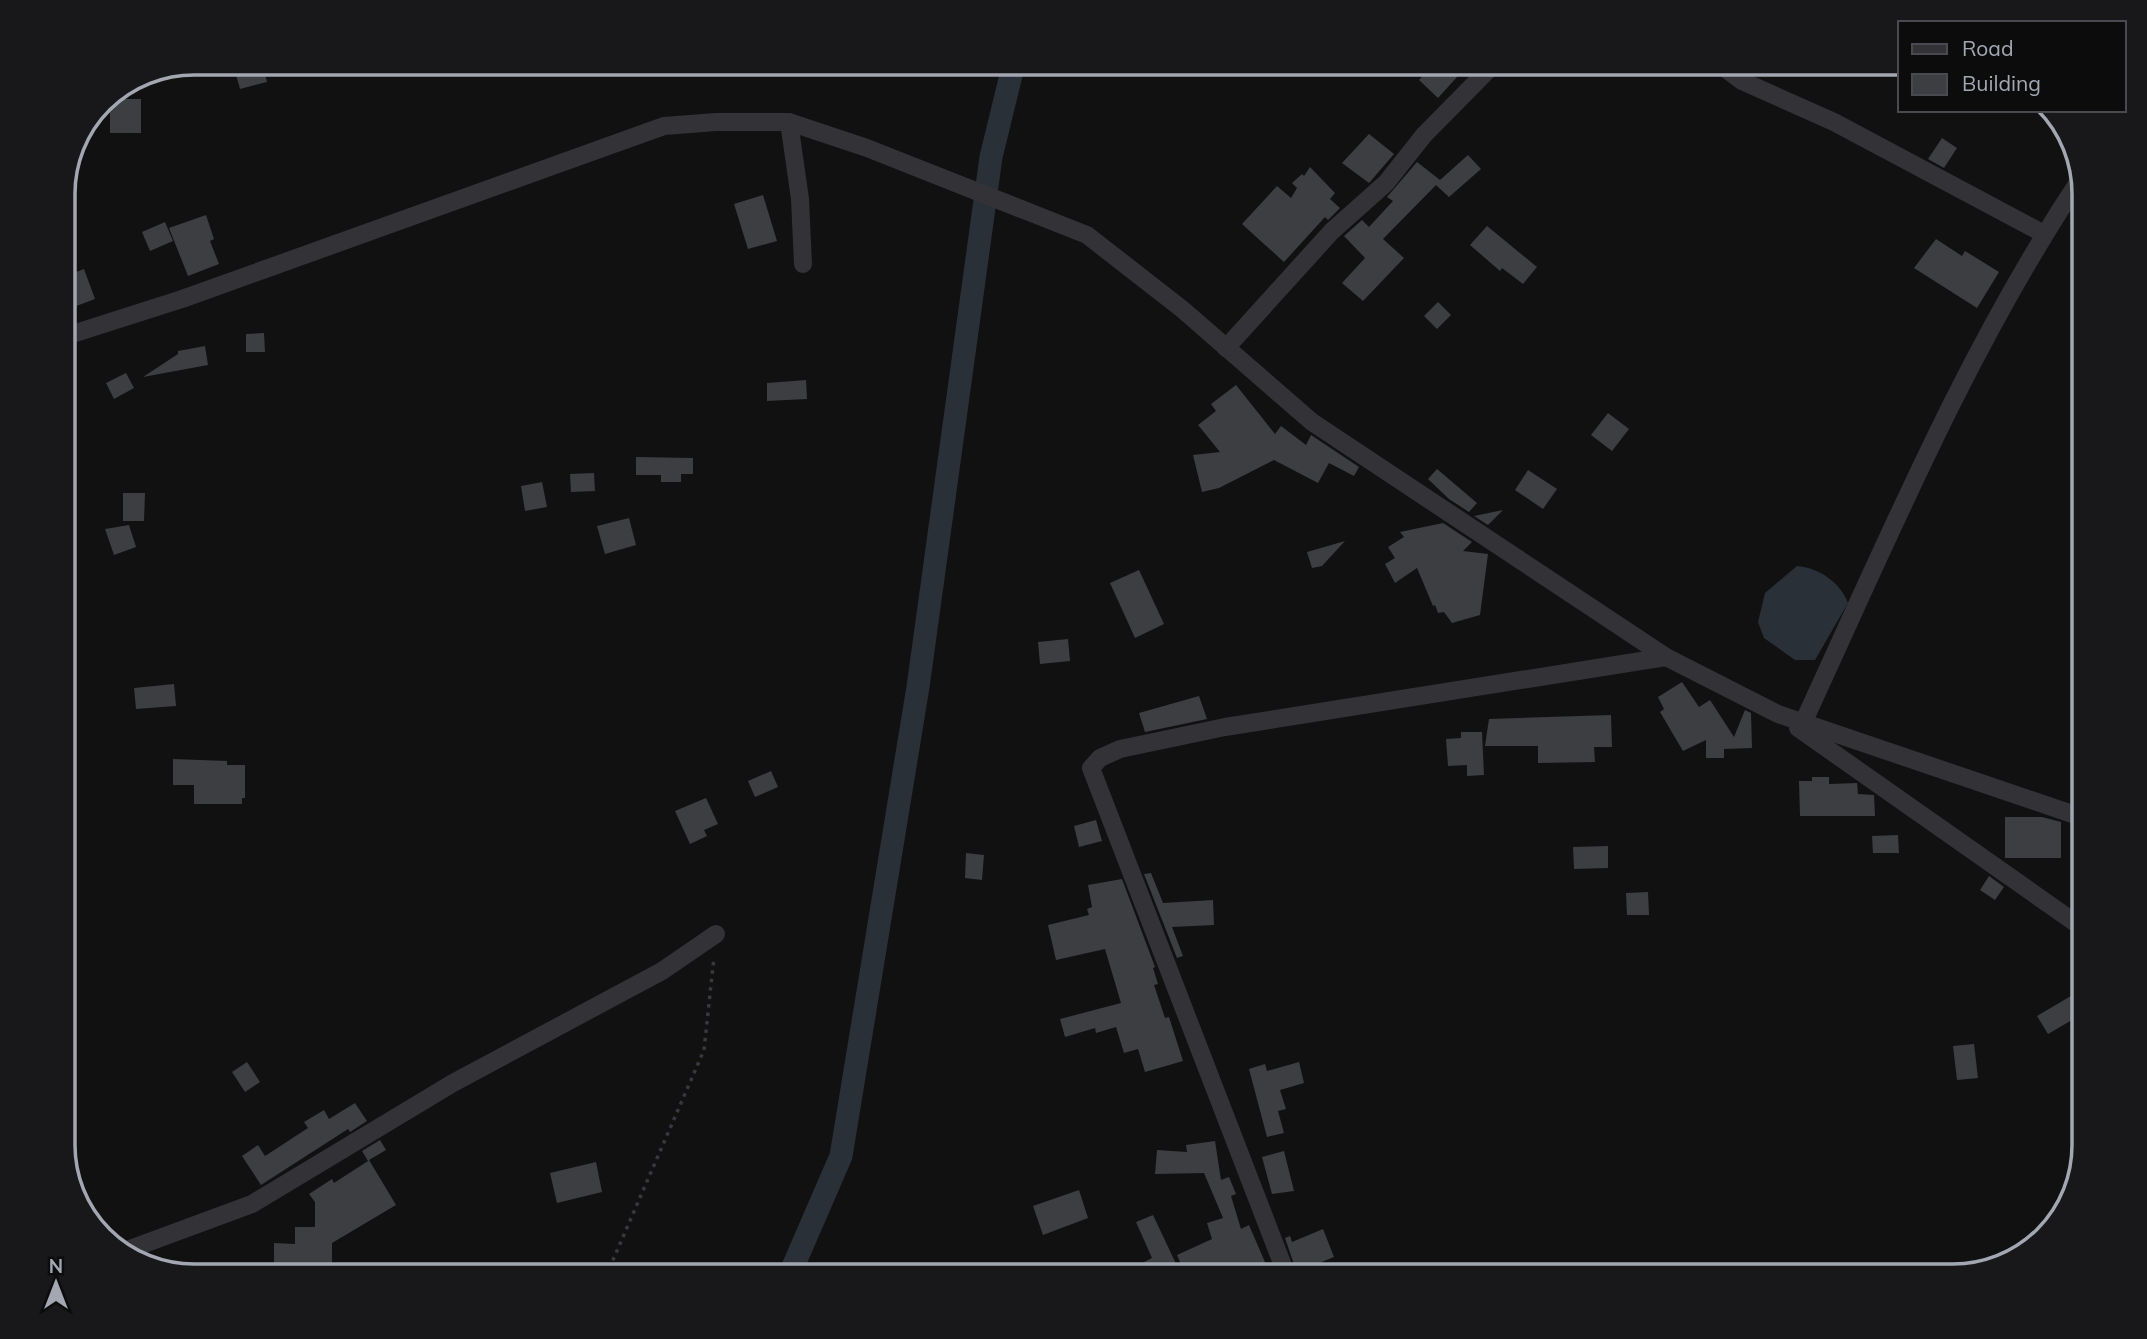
<svg xmlns="http://www.w3.org/2000/svg" width="2147" height="1339" font-family="Mulish,sans-serif">
  <rect width="100%" height="100%" fill="#111112"/>
  <!-- water -->
  <path fill="#2a3037" d="M1797 566C1819 568 1840 582 1848 603L1815 660H1795L1764 638 1758 622 1765 593Z"/>
  <g fill="none" stroke-linecap="round" stroke-linejoin="round">
    <!-- canal -->
    <polyline stroke="#2a3037" stroke-width="23" points="789,1276 841,1156 918,687 991,157 1014,63"/>
  </g>
  <!-- building -->
  <g fill="#3d3e42">
    <polygon points="251,63 262,63 267,82 240,89 234,68"/>
    <polygon points="1434,63 1442,63 1457,77 1438,98 1419,80"/>
    <rect x="110" y="99" width="31" height="34"/>
    <polygon points="1369,134 1394,154 1369,183 1342,163"/>
    <polygon points="1942,138 1957,148 1944,168 1928,159"/>
    <polygon points="1468,155 1481,169 1449,197 1436,185 1383,239 1404,258 1363,301 1342,283 1365,258 1344,236 1362,220 1369,227 1393,201 1387,197 1417,162 1440,180"/>
    <polygon points="1310,167 1335,193 1330,199 1340,208 1328,220 1325,217 1284,262 1242,224 1277,186 1291,198 1297,188 1292,183 1302,174 1304,176"/>
    <polygon points="763,195 777,241 748,249 734,204"/>
    <polygon points="206,215 214,239 210,241 219,264 188,276 169,228"/>
    <polygon points="165,222 173,241 150,251 142,232"/>
    <polygon points="1487,226 1537,267 1523,284 1502,268 1500,271 1470,245"/>
    <polygon points="1936,239 1962,256 1965,251 1999,272 1977,308 1914,268"/>
    <polygon points="84,269 95,299 63,311 63,277"/>
    <polygon points="1438,302 1451,315 1437,329 1424,316"/>
    <polygon points="264,333 265,352 246,352 246,334"/>
    <polygon points="205,346 208,365 143,377 178,354 178,351"/>
    <polygon points="126,373 134,388 114,399 106,383"/>
    <polygon points="806,380 807,399 767,401 767,383"/>
    <polygon points="1236,385 1275,434 1281,426 1306,445 1311,435 1359,467 1354,476 1329,463 1318,483 1274,460 1219,488 1202,492 1193,455 1220,452 1198,425 1216,411 1211,404"/>
    <polygon points="1608,413 1629,429 1612,451 1591,435"/>
    <polygon points="636,457 693,458 693,474 681,474 681,482 661,482 661,475 636,475"/>
    <polygon points="1437,469 1477,503 1469,512 1449,499 1428,479"/>
    <polygon points="1528,470 1557,489 1543,509 1515,490"/>
    <polygon points="594,473 595,491 571,492 570,474"/>
    <polygon points="542,482 547,507 525,511 521,486"/>
    <polygon points="123,493 145,493 144,521 123,521"/>
    <polygon points="1503,510 1488,525 1474,516"/>
    <polygon points="629,518 636,545 605,554 597,526"/>
    <polygon points="1443,523 1472,542 1463,551 1488,554 1480,615 1452,623 1444,612 1438,613 1435,605 1433,606 1417,568 1395,583 1385,564 1395,558 1388,547 1404,537 1400,532"/>
    <polygon points="129,525 136,547 114,555 105,529"/>
    <polygon points="1345,541 1322,566 1312,568 1307,552"/>
    <polygon points="1139,570 1164,624 1135,638 1110,583"/>
    <polygon points="1068,639 1070,661 1040,664 1038,642"/>
    <polygon points="1682,682 1699,707 1710,700 1734,737 1745,710 1751,713 1752,748 1724,749 1724,758 1706,758 1706,740 1683,751 1660,712 1664,709 1658,697"/>
    <polygon points="174,684 176,706 136,709 134,688"/>
    <polygon points="1199,696 1207,719 1145,732 1139,713"/>
    <polygon points="1611,715 1612,747 1594,747 1595,762 1538,763 1538,746 1485,746 1489,719"/>
    <polygon points="1461,732 1482,732 1484,775 1467,776 1467,765 1448,766 1446,739 1461,738"/>
    <polygon points="173,759 227,761 227,765 245,765 245,798 242,798 242,804 194,804 194,785 173,785"/>
    <polygon points="771,771 778,787 755,797 748,781"/>
    <polygon points="1812,777 1829,777 1829,784 1857,783 1858,794 1874,795 1875,816 1800,816 1799,781 1812,781"/>
    <polygon points="706,798 718,824 704,830 707,836 690,844 675,811"/>
    <polygon points="2005,817 2042,817 2061,822 2061,858 2005,858"/>
    <polygon points="1096,820 1102,841 1079,847 1074,826"/>
    <polygon points="1898,835 1899,853 1873,853 1872,836"/>
    <polygon points="1608,846 1608,868 1574,869 1573,847"/>
    <polygon points="966,853 984,855 982,880 965,878"/>
    <polygon points="1151,873 1163,903 1213,900 1214,925 1172,927 1183,956 1177,958 1144,874"/>
    <polygon points="1989,876 2004,887 1995,900 1980,890"/>
    <polygon points="1122,879 1155,967 1153,968 1158,984 1154,985 1165,1018 1169,1017 1183,1061 1145,1072 1138,1049 1124,1053 1116,1027 1096,1033 1095,1028 1065,1037 1060,1019 1121,1003 1105,949 1056,960 1048,925 1089,915 1087,909 1092,907 1088,885"/>
    <polygon points="1648,892 1649,915 1627,915 1626,893"/>
    <polygon points="2076,993 2084,1004 2084,1013 2048,1034 2037,1016"/>
    <polygon points="1974,1044 1978,1078 1957,1080 1953,1046"/>
    <polygon points="247,1062 260,1082 245,1092 232,1072"/>
    <polygon points="1299,1062 1304,1083 1280,1090 1286,1109 1278,1111 1284,1133 1267,1137 1249,1069 1265,1064 1267,1071"/>
    <polygon points="355,1103 367,1121 350,1132 348,1129 261,1185 242,1156 258,1145 265,1156 308,1128 304,1122 324,1110 329,1119"/>
    <polygon points="380,1140 386,1150 369,1160 396,1205 332,1243 332,1266 274,1265 274,1243 295,1244 295,1227 315,1227 315,1202 309,1194 332,1179 334,1183 368,1161 362,1151"/>
    <polygon points="1215,1141 1221,1180 1229,1177 1236,1194 1231,1196 1241,1229 1249,1225 1271,1276 1186,1276 1177,1255 1212,1239 1207,1223 1223,1218 1204,1173 1155,1174 1157,1150 1187,1152 1186,1145"/>
    <polygon points="1284,1151 1294,1191 1272,1194 1262,1157"/>
    <polygon points="596,1162 602,1192 557,1203 550,1173"/>
    <polygon points="1079,1190 1088,1218 1043,1235 1033,1206"/>
    <polygon points="1153,1215 1178,1268 1161,1276 1117,1276 1152,1258 1136,1222"/>
    <polygon points="1323,1229 1334,1257 1307,1268 1311,1276 1298,1276 1285,1238 1290,1236 1292,1242"/>
  </g>
  <g fill="none" stroke-linecap="round" stroke-linejoin="round">
    <!-- path -->
    <polyline stroke="#38393e" stroke-width="3.5" stroke-dasharray="3.5 5" stroke-linecap="butt" points="606,1276 704,1050 714,957"/>
    <!-- street -->
    <g stroke="#323237" stroke-width="18">
      <polyline points="1718,63 1742,81 1834,122 2044,234"/>
      <polyline points="789,122 800,199 803,264"/>
      <polyline points="63,337 182,299 664,126 716,122 789,122 867,148 1087,235 1182,309 1312,422 1666,657 1778,714 2084,818"/>
      <polyline points="1226,348 1332,231 1386,183 1424,135 1495,63"/>
      <path d="M1803 723C1888 539 1968 347 2081 178"/>
      <polyline points="1798,728 2084,929"/>
      <polyline points="122,1252 252,1204 453,1083 662,971 716,934"/>
      <polyline points="1287,1276 1091,768 1100,758 1120,749 1225,727 1666,657"/>
    </g>
  </g>
  <!-- crop -->
  <path d="M0 0H2147V1339H0ZM194 75H1953A119 119 0 0 1 2072 194V1145A119 119 0 0 1 1953 1264H194A119 119 0 0 1 75 1145V194A119 119 0 0 1 194 75Z" fill="#18181a" fill-rule="evenodd"/>
  <path fill="none" stroke="#a2a7b2" stroke-width="3.5" d="M194 75H1953A119 119 0 0 1 2072 194V1145A119 119 0 0 1 1953 1264H194A119 119 0 0 1 75 1145V194A119 119 0 0 1 194 75Z"/>
  <!-- legend -->
  <rect x="1898" y="21" width="228" height="91" fill="#0c0c0d" stroke="#484a4f" stroke-width="2"/>
  <rect x="1912" y="44" width="35" height="10" fill="#323237" stroke="#484a4f" stroke-width="2"/>
  <text x="1962" y="56" font-size="21" fill="#a2a7b2">Road</text>
  <rect x="1912" y="74" width="35" height="21" fill="#3d3e42" stroke="#484a4f" stroke-width="2"/>
  <text x="1962" y="91" font-size="21" fill="#a2a7b2">Building</text>
  <!-- north arrow -->
  <g transform="translate(56 1283)" stroke="#0c0c0d" stroke-width="5" paint-order="stroke">
  <path d="M0-5L12 26L0 18L-12 26Z" fill="#a2a7b2"/>
  <text y="-10" font-size="19" font-weight="bold" text-anchor="middle" fill="#a2a7b2">N</text>
  </g>
</svg>
